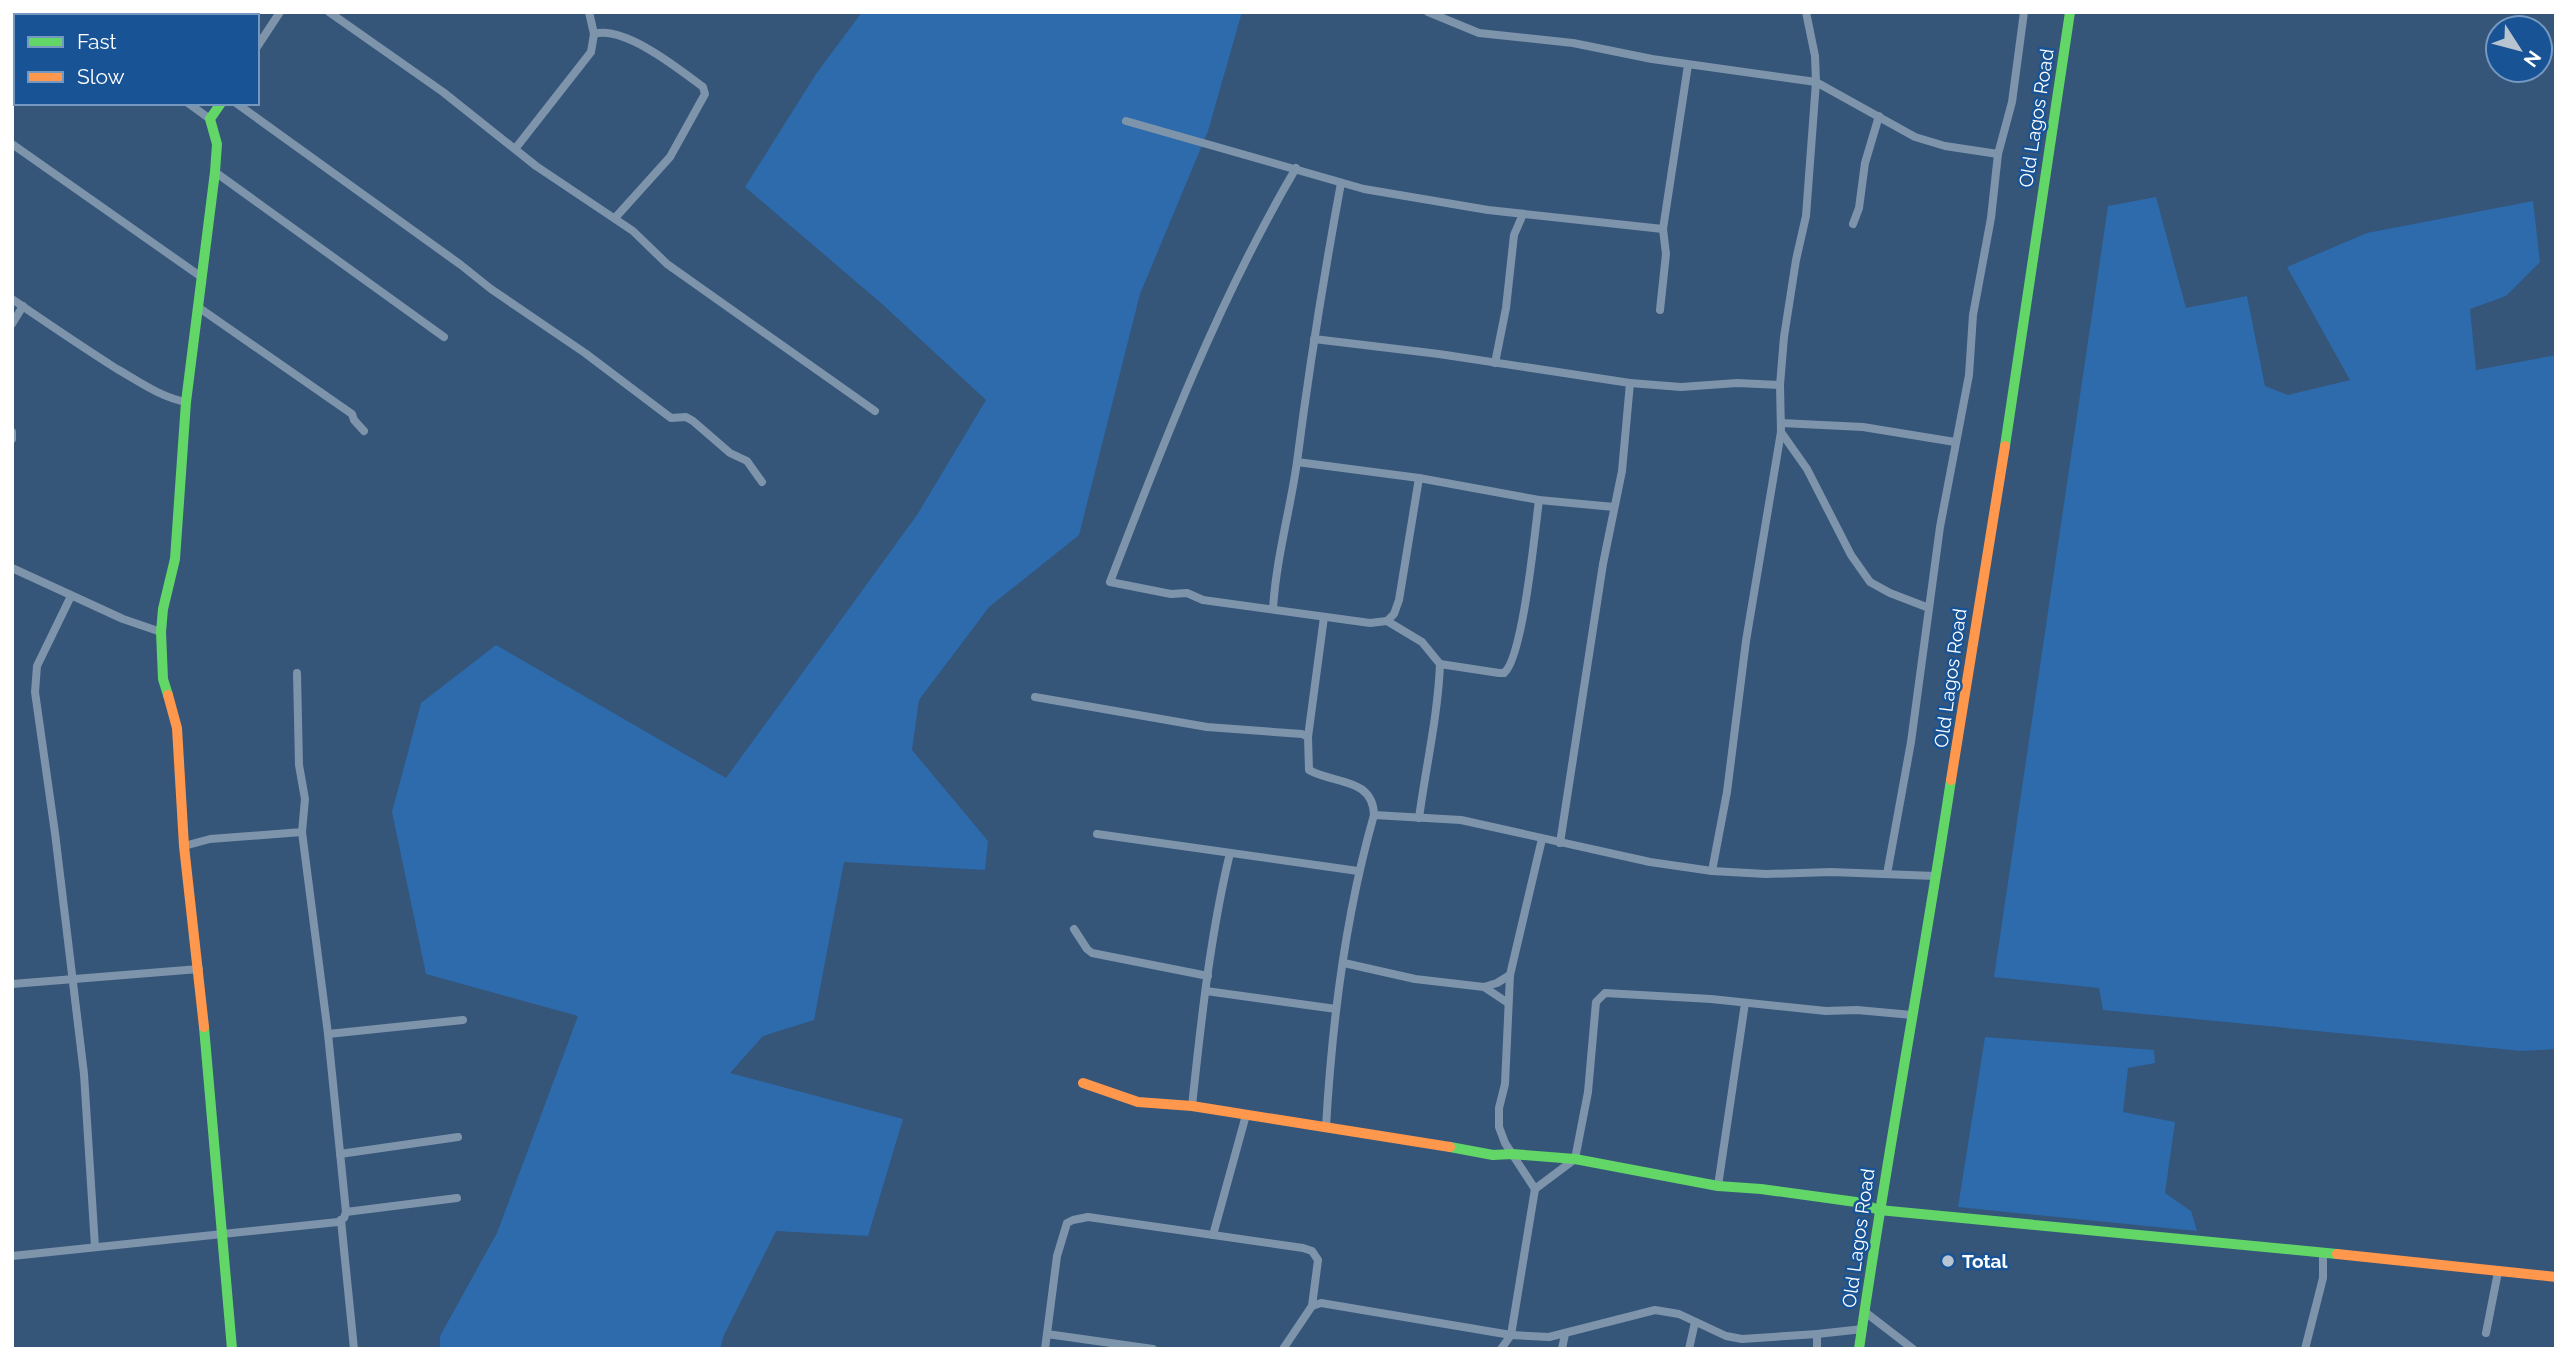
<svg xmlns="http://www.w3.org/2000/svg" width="2568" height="1361" font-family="Raleway,sans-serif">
  <rect width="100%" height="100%" fill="#355579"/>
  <!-- green -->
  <g fill="#2d6bac">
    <polygon points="862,12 1242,12 1208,131 1140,294 1079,535 989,607 919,700 912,750 988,841 985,870 844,862 814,1020 763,1036 730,1073 903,1119 868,1236 776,1231 724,1335 720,1349 440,1349 440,1336 497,1233 578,1016 426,974 392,812 421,703 496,645 726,778 917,515 986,400 881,303 745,187 816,74"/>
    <polygon points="2156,197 2186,308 2247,296 2265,386 2288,395 2350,380 2287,267 2367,233 2533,201 2540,262 2506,296 2470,309 2476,370 2556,355 2556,1049 2522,1051 2103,1010 2099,988 1994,977 2108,206"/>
    <polygon points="1985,1037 2154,1050 2155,1063 2128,1068 2123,1112 2175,1122 2165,1193 2191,1211 2197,1231 1958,1207"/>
  </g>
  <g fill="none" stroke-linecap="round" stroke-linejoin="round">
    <!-- street -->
    <g stroke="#7e94ab" stroke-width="8">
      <polyline points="59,12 64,16"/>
      <polyline points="329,12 443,92 536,166 633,231 667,264 875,411"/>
      <polyline points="1428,12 1479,33 1573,43 1652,59 1816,82 1915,137 1945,146 1998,154"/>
      <polyline points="12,25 16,20"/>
      <path d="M594 34C624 25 679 69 703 87L705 94 670 157 615 218"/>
      <polyline points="257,47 280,12"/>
      <polyline points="188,103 210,119"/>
      <polyline points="236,103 461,265 491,289 585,353 671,418 686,417 693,421 730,453 747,461 762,482"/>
      <polyline points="1126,121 1364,189 1488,210 1663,229"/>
      <polyline points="12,144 200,276"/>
      <polyline points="515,149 591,52 594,34 589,12"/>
      <path d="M1296 168C1219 299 1164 441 1110 582L1171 594 1187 593 1203 600 1370 623 1387 621 1394 614 1399 600 1419 478"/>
      <polyline points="215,172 444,337"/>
      <polyline points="1853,224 1859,208 1865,163 1879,116"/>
      <path d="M12 299C47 323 81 346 117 369 140 382 160 397 186 402"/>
      <polyline points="198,307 352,414 354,420 364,431"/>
      <polyline points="1660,310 1666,254 1663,229 1688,65"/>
      <polyline points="12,324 23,306"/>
      <polyline points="1314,339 1439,354 1630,383 1681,387 1737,383 1780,385"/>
      <polyline points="1495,363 1506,308 1514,235 1523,214"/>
      <polyline points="1781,423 1863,427 1955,442"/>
      <polyline points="12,432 12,439"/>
      <polyline points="1781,432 1807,469 1851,555 1870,582 1890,593 1929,608"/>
      <polyline points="1297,462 1419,478 1539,500 1614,507"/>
      <polyline points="12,568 123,619 161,632"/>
      <polyline points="71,596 37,666 35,692 55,833 84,1074 95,1247"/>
      <path d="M1273 609C1276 559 1290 511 1297 462 1309 368 1324 275 1341 183"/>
      <path d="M1387 621 1422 642 1440 664C1438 715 1426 766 1419 818"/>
      <path d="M1440 664 1499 673H1504C1523 658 1535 530 1539 500"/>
      <path d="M1035 697 1207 727 1302 734 1308 737 1309 770C1333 784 1373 777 1374 815 1345 916 1332 1022 1326 1127"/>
      <polyline points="1308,737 1324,617"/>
      <polyline points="1374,815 1461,820 1650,862 1712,871 1766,874 1831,872 1935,876"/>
      <polyline points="1097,834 1358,871"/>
      <polyline points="1560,843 1603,564 1622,471 1630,383"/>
      <polyline points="184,846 210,839 302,832 305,799 299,765 297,673"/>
      <polyline points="1712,871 1727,792 1746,641 1781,432 1780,385 1784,337 1796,260 1806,216 1816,82 1815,56 1806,12"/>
      <polyline points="1887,874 1911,742 1940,527 1969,375 1973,315 1991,218 1998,154 2012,102 2024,12"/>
      <polyline points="1074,929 1087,949 1092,953 1208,976"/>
      <polyline points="1344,963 1415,979 1484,987 1497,983 1510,975"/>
      <polyline points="12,984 199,969"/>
      <polyline points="1484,987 1508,1003"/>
      <polyline points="1206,991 1336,1009"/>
      <polyline points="328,1034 463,1020"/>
      <path d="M1192 1106C1201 1022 1210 936 1230 853"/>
      <polyline points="340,1154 458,1137"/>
      <polyline points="1718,1186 1745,1003"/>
      <polyline points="1535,1189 1575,1159 1588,1092 1596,1002 1605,993 1711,999 1826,1011 1857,1010 1912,1015"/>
      <polyline points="346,1212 457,1198"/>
      <polyline points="341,1220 354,1349"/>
      <polyline points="1213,1235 1246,1115"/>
      <polyline points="12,1256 338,1222 344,1218 346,1212 328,1034 302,832"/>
      <polyline points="1312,1306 1321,1303 1511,1335 1549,1337 1655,1310 1679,1314 1726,1336 1742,1339 1817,1334 1863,1329"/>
      <polyline points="1865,1312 1913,1349"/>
      <polyline points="2486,1333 2498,1272"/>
      <polyline points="1047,1334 1153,1349"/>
      <polyline points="1045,1349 1057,1256 1067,1223 1073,1220 1088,1217 1303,1248 1312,1251 1318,1260 1312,1306 1283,1349"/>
      <polyline points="1501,1349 1511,1335 1535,1189 1505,1143 1499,1127 1499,1108 1505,1084 1510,975 1542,839"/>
      <polyline points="1562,1349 1565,1334"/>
      <polyline points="1689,1349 1695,1322"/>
      <polyline points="1817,1349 1817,1334"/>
      <polyline points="2305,1349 2323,1278 2323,1253"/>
    </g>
    <!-- fast -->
    <g stroke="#63d668" stroke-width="10">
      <polyline points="2005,446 2070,12"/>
      <polyline points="168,695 163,679 161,632 163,609 175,559 186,402 215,172 217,144 210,119 221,103"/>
      <polyline points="204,1027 232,1349"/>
      <polyline points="1450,1147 1493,1155 1512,1154 1575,1159 1718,1186 1761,1189 1856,1202 1879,1210 2337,1254"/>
      <path d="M1859 1349C1886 1159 1922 970 1951 780"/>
    </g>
    <!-- slow -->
    <g stroke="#ff974d" stroke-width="10">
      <polyline points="168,695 177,728 184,846 204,1027"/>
      <polyline points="1951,780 2005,446"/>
      <polyline points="1083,1083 1138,1102 1192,1106 1450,1147"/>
      <polyline points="2337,1254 2556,1277"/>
    </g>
  </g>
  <!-- markers -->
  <circle fill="#b8c4d0" stroke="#185396" stroke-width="2.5" cx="1948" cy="1261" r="7"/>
  <g text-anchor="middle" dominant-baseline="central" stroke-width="5" stroke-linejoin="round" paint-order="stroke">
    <!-- street labels -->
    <g font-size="19" fill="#fff" stroke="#185396">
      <text transform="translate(2036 118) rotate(-81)">Old Lagos Road</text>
      <text transform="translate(1950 678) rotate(-82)">Old Lagos Road</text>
      <text transform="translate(1858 1238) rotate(-82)">Old Lagos Road</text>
    </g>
    <!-- poi labels -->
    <g font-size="19" font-weight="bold" fill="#fff" stroke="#185396" text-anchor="start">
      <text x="1962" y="1261">Total</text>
    </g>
  </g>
  <!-- border -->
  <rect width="2568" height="1361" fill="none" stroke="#ffffff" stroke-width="28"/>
  <!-- legend -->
  <rect x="14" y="14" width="245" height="91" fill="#185396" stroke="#7498c0" stroke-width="2"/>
  <rect x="28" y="37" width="35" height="10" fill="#63d668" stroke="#7498c0" stroke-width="2"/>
  <text x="77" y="49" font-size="21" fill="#ffffff">Fast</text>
  <rect x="28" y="72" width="35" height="10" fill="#ff974d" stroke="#7498c0" stroke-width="2"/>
  <text x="77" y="84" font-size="21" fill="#ffffff">Slow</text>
  <!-- north arrow -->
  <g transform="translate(2519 49) rotate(126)"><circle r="33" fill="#185396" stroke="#7498c0" stroke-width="2"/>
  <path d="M0-5L12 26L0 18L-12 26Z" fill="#b8c4d0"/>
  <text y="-10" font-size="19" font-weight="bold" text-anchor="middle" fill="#ffffff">N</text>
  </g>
</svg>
